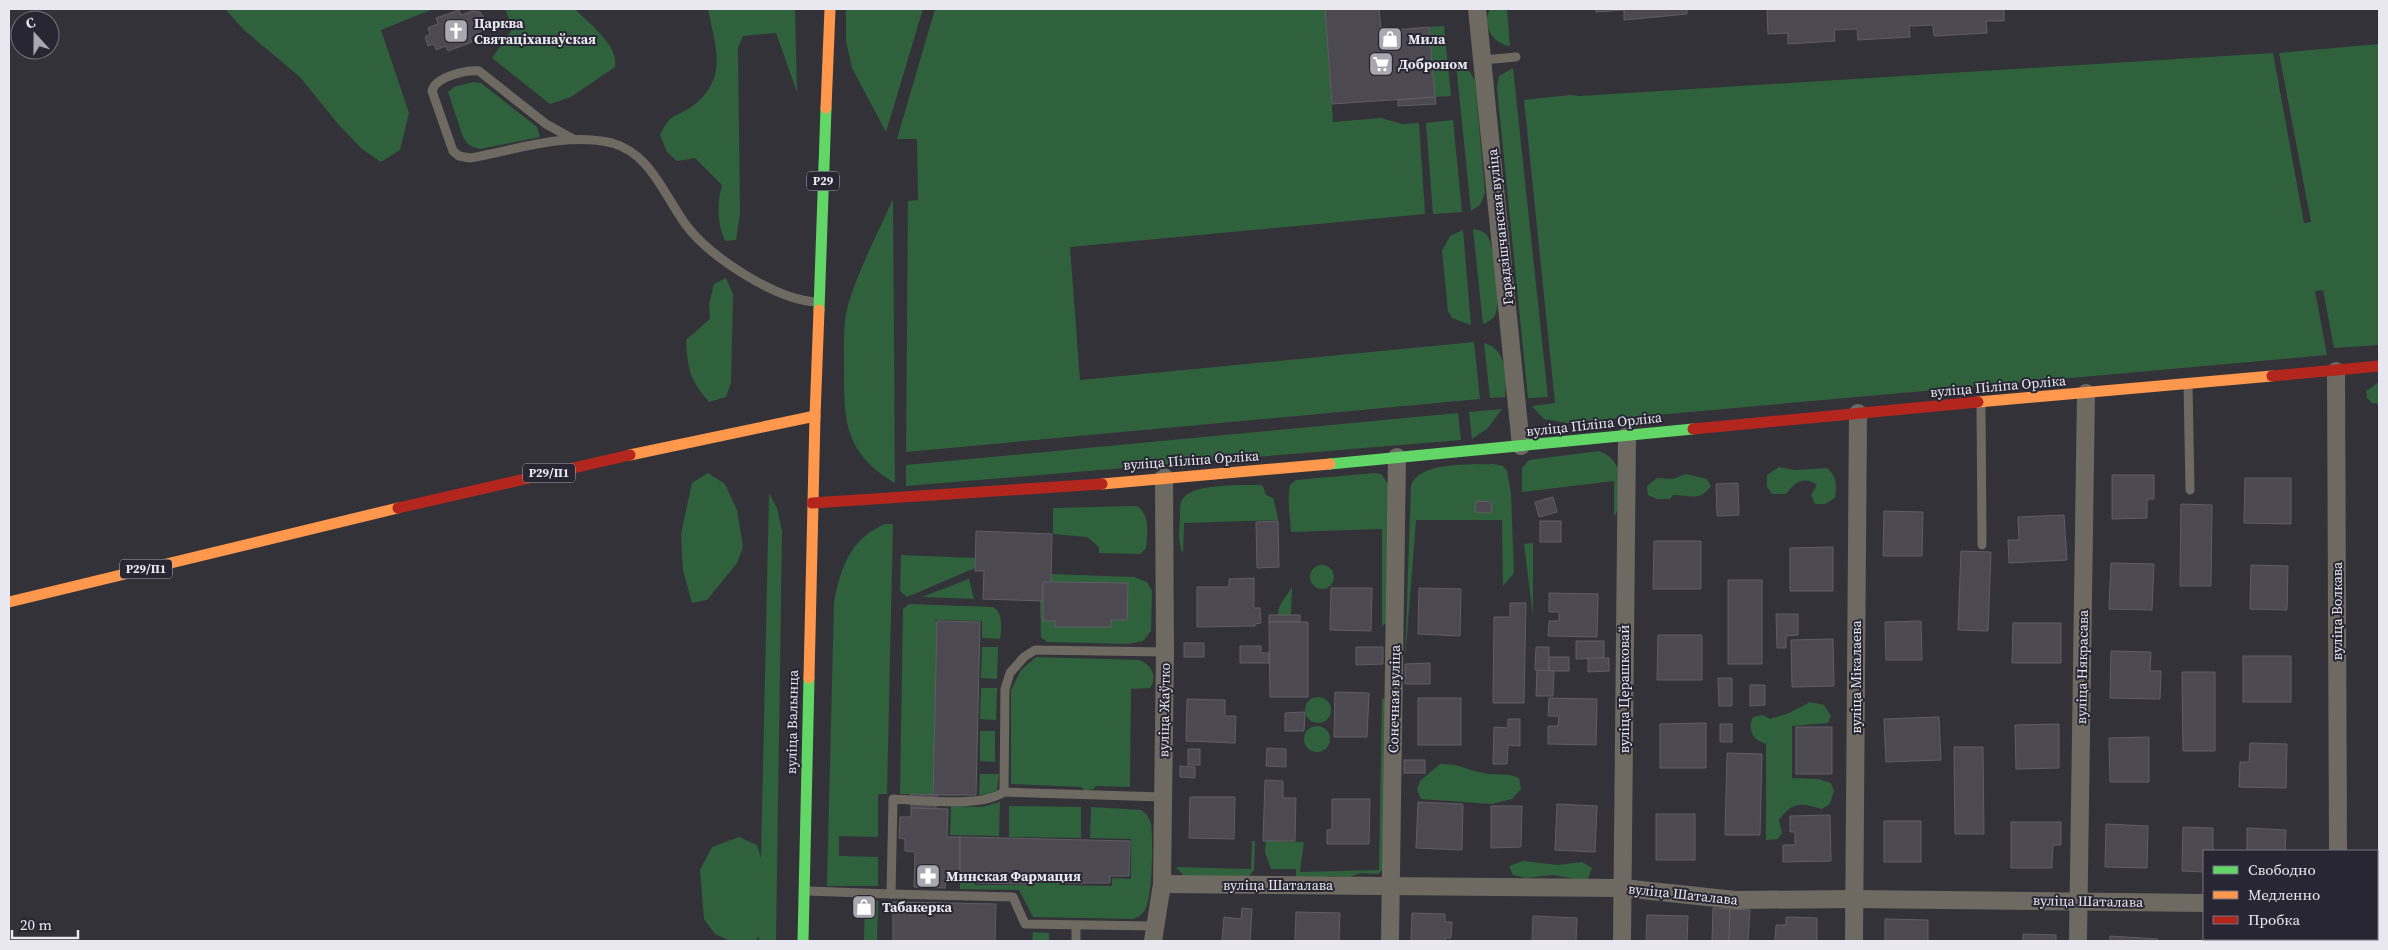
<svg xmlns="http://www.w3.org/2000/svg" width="2388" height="950" font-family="'Source Serif 4',serif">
  <rect width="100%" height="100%" fill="#333239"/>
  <!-- green -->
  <g fill="#2f613d">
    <polygon points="225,9 433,9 381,30 409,113 400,150 381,162 362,149 338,124 300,77 244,30"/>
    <path d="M505 9H575C589 24 619 45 615 67L571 97 550 104 492 58 513 28Z"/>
    <path d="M708 9H795L797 92 776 33 743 36 738 48 740 214 736 240 725 241C717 222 717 205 722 185L695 158 677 161 667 152 660 135C672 110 676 119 694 105 729 76 715 47 708 9Z"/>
    <polygon points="846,9 923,9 886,132 852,68 846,41"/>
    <polygon points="935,9 1325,9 1333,122 1381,118 1402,124 1419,123 1425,214 1070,247 1080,380 1474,342 1480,399 906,452 908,201 918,200 917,139 897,139"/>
    <path d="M1490 9H1507L1510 46C1493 44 1481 25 1490 9Z"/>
    <polygon points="1444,26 1451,96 1435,97 1429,27"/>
    <polygon points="2379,44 2379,345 2334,348 2323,290 2315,291 2327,355 1567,423 1544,419 1532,406 1555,403 1524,100 1570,95 1580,96 2273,53 2304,223 2311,222 2279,53"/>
    <polygon points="1456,64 1467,68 1475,80 1485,193 1480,205 1471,211"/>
    <polygon points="1513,68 1548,397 1528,398 1497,88 1499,76"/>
    <polygon points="473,82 481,83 537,127 540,137 480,149 473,147 468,144 463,137 448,92 454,87"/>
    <polygon points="1453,120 1462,212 1433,214 1426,123"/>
    <path d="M893 199 895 483C843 452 844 420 844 365 844 345 843 324 848 305 859 268 878 233 893 199Z"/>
    <path d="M1473 229C1479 230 1483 231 1487 235 1495 246 1501 304 1495 315 1492 320 1488 322 1483 324Z"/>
    <polygon points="1463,230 1471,325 1452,318 1448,311 1442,251 1450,236"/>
    <path d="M726 278 733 294 731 383 726 397 709 402C689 378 688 370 686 340L710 319 709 304 714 284Z"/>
    <path d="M1484 343C1507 349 1507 377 1505 397L1490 398Z"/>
    <polygon points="2379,382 2379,404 2372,403 2367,398 2366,391"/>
    <polygon points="1502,409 1488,428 1472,439 1469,412"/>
    <polygon points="1458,413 1461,440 906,486 906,465"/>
    <path d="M1599 451C1626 460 1626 497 1614 517V481L1522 492V468L1529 460Z"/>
    <path d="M1493 464 1503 466 1507 471 1511 493 1514 573 1503 586 1502 520H1416L1405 661 1411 485C1421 461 1470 465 1493 464Z"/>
    <path d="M1779 467 1794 470 1827 468C1837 477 1837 485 1835 498L1825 504H1815L1811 495 1817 485C1804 475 1794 483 1786 494H1772L1767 487V475Z"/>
    <polygon points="708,473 725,484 737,510 743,547 737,563 707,600 692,603 683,570 681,534 692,483"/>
    <path d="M1375 473 1381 474 1388 484 1389 621 1382 626V529L1291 532C1290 515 1287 501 1290 485L1296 480Z"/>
    <path d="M1686 474 1707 479 1711 486C1700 502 1690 495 1673 495L1670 499H1657L1648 495 1647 486 1657 478 1673 479Z"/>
    <path d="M1260 485 1263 486 1266 495 1273 498C1275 506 1277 511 1278 520L1184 523 1183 554C1178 543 1179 532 1180 520 1180 514 1179 506 1182 500 1190 483 1243 485 1260 485Z"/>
    <polygon points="769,493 777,508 782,532 776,941 759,941 759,936 756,940 730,941 715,934 704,919 700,870 712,847 739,837 757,845 761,858"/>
    <path d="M1136 506C1151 514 1147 533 1146 548L1140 554 1099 553V547L1087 537 1053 534V508Z"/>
    <path d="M885 524H893L887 794H878V837L839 836V856L878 857V886H827L834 602C841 567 850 539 885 524Z"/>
    <polygon points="1533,543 1533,616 1524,544"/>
    <polygon points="901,555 975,558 975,568 907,597 900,591"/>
    <circle cx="1322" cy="577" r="12"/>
    <polygon points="1051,574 1134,577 1147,582 1152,591 1151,631 1143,641 1128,644 1047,642 1041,637 1040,601 1043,601"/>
    <polygon points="969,579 974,599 922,597"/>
    <path d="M1292 586 1291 615H1278C1278 602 1287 598 1292 586Z"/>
    <path d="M909 604 993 607C1004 613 1001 629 1000 639L982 638V621L935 620 937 622 933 795 900 794 903 609Z"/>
    <polygon points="982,647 998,647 997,679 981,678"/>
    <path d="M1036 657 1139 660C1151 664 1158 677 1150 688L1131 689 1130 787 1096 786 1094 789 1085 791 1081 787 1011 784V690L1021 670Z"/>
    <polygon points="981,688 997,688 996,720 980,719"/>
    <circle cx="1318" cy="710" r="13"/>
    <polygon points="1382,698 1385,700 1383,869 1378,874 1361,873 1350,877 1329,876 1321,879 1296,879 1296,869 1271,869 1265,852 1266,841 1304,842 1300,872 1379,870"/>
    <path d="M1810 702 1824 705 1831 716 1828 723 1792 726V778L1818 779 1831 783 1834 791 1830 804 1822 809C1801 803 1793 801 1779 820L1782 833 1778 839 1766 840V744C1753 740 1747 730 1753 717L1763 715 1770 719 1789 713Z"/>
    <circle cx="1317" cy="739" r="13"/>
    <polygon points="980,731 995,731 995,762 980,761"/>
    <path d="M1440 764C1460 764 1465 769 1483 773 1496 776 1507 772 1519 778L1521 789 1512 799 1491 804 1421 799 1417 790 1420 781Z"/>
    <polygon points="980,774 999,774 997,790 989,794 979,795"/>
    <polygon points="1000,802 999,836 950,835 951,806 982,807"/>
    <polygon points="1009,806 1081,807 1081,838 1009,837"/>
    <path d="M1091 807 1141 810 1147 815 1151 823C1153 840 1153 896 1145 910 1142 915 1138 917 1133 919L1033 917 1019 890 960 889V879H974L975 885H1028V878L1059 879 1060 885 1112 886V878L1131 879V839L1090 838Z"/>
    <polygon points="1252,841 1255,841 1254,870 1249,876 1184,876 1176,867 1251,869"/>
    <polygon points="1523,861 1558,865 1582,862 1592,868 1587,881 1553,875 1526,878 1513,875 1509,866"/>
    <polygon points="865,901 878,901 877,941 864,941"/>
    <polygon points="1033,932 1049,933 1049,941 1032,941"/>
  </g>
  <!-- building -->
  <g fill="#4c4a50" stroke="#605e64">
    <polygon points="1325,9 1379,9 1381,31 1429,27 1435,97 1332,104"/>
    <polygon points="1596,9 1687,9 1687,14 1624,20 1624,10 1596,12"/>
    <polygon points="1767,9 2004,9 2004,21 1986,21 1987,33 1934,36 1933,25 1909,26 1910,37 1858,40 1857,29 1834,30 1835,41 1788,44 1788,33 1768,34"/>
    <polygon points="459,10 461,15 472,11 480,12 485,19 484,30 470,37 472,42 448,51 446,46 436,50 434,44 428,46 425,37 430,34 428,28 438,24 436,18"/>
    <polygon points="1435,97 1436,104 1398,106 1398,100"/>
    <polygon points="2112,475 2154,475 2154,499 2147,499 2147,518 2112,519"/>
    <polygon points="2245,478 2291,478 2291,524 2244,523"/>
    <polygon points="1738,483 1739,515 1717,516 1716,484"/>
    <polygon points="1553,497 1557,512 1539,517 1535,502"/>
    <polygon points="1476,501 1492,502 1491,513 1475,512"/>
    <polygon points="2181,504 2212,505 2211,586 2180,586"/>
    <polygon points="1884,511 1923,512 1922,556 1883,556"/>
    <polygon points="2064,515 2067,560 2009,563 2008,540 2019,540 2018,517"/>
    <polygon points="1278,521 1279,567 1257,568 1256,522"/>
    <rect x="1540" y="521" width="21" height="21"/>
    <polygon points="976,531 1052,534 1051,583 1043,582 1043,601 983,599 984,571 975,571"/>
    <polygon points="1654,541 1701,541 1701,589 1653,589"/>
    <polygon points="1833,547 1833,591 1790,591 1790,548"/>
    <polygon points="1961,551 1991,552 1988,631 1958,630"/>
    <polygon points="2111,563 2154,564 2152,610 2109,609"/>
    <polygon points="2251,565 2288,566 2287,610 2250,609"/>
    <polygon points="1254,578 1254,608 1260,608 1261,623 1255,624 1255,626 1197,627 1197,587 1229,587 1229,579"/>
    <rect x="1728" y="580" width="34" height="84"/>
    <polygon points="1043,582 1128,583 1127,620 1111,620 1111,627 1055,627 1055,621 1043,621"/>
    <polygon points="1331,588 1372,588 1371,631 1330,630"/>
    <polygon points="1419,588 1461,589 1460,636 1418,634"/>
    <polygon points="1549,593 1598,594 1597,637 1548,636 1549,621 1559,621 1559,612 1549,612"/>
    <polygon points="1510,603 1526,603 1524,703 1493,703 1494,617 1510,617"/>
    <polygon points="1776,614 1798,614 1798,635 1786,636 1786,648 1777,648"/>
    <rect x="1269" y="615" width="31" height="7"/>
    <polygon points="937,621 980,622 976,795 933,795"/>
    <polygon points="1921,621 1922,660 1886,660 1885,622"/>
    <polygon points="1269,622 1308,622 1308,697 1270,697"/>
    <polygon points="2013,623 2061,623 2061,663 2012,663"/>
    <polygon points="1658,635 1702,635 1702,680 1657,680"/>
    <polygon points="1833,639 1834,686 1792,687 1791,640"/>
    <polygon points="1576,641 1604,641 1604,658 1576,659"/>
    <rect x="1184" y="643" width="20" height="14"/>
    <polygon points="1240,646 1261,646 1261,653 1269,653 1269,663 1240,663"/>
    <polygon points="1356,647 1383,647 1383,664 1356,665"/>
    <polygon points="1536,647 1549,647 1549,671 1535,670"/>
    <polygon points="2111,651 2151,652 2150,671 2161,671 2160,699 2110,698"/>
    <rect x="2243" y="656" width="48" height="46"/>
    <rect x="1549" y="657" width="20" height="14"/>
    <polygon points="1588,658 1609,658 1609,671 1588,672"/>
    <polygon points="1430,663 1430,684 1405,684 1405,664"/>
    <polygon points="1537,670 1554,671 1553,696 1536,696"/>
    <polygon points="2182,672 2215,672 2215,751 2183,751"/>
    <polygon points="1718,678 1732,678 1732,706 1719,706"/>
    <polygon points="1750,685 1765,685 1765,705 1750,706"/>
    <polygon points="1335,692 1369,693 1367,737 1334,737"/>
    <rect x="1418" y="698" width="43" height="47"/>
    <polygon points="1549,698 1597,699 1596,745 1548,744 1548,726 1558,726 1559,716 1548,716"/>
    <polygon points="1187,699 1225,700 1225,716 1236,716 1235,743 1186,741"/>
    <polygon points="1305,712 1304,731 1285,731 1285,713"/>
    <polygon points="1939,717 1941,760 1886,762 1884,719"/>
    <polygon points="1508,719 1520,719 1520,746 1508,745 1507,764 1493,764 1494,727 1508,728"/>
    <polygon points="1706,723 1706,768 1660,768 1660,724"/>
    <rect x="1720" y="724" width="12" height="18"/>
    <polygon points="2059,724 2059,768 2016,769 2015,725"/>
    <rect x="1796" y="727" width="36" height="47"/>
    <polygon points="2149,737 2149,782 2110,782 2109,738"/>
    <polygon points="2250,743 2287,744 2286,788 2239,787 2240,762 2249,762"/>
    <polygon points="1954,747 1983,747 1984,834 1955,834"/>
    <polygon points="1267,748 1286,749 1286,767 1266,766"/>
    <rect x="1188" y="749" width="12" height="16"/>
    <polygon points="1727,753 1762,754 1760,835 1725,835"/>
    <rect x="1404" y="760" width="21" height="13"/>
    <polygon points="1180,766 1195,767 1195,778 1180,777"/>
    <polygon points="1265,780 1283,781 1283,798 1296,798 1295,841 1263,841"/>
    <polygon points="911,794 937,795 936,809 911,808"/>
    <polygon points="1190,797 1235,797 1234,839 1189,838"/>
    <polygon points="1332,799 1370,799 1369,844 1327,844 1327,830 1332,829"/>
    <polygon points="1418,802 1463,804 1462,850 1416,848"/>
    <polygon points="1557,804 1597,806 1595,852 1555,850"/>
    <polygon points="1491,806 1522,806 1521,847 1491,848"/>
    <polygon points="911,808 948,809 947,837 960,837 960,877 946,876 945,888 914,887 915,852 905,851 905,839 899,838 900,817 911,817"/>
    <rect x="1656" y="814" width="39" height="46"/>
    <polygon points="1830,815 1831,861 1783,862 1783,845 1795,845 1795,832 1790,832 1790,816"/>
    <rect x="1884" y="821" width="37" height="41"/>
    <polygon points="2011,822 2061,822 2061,845 2053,845 2052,868 2011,868"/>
    <polygon points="2106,824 2148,826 2147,868 2105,867"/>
    <polygon points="2183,827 2213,828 2213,851 2204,851 2204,872 2182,871"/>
    <polygon points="2247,828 2286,830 2285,851 2247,851"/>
    <polygon points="960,837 1130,841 1129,876 1110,876 1110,883 1061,883 1061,877 1027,877 1026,884 976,883 976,877 960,877"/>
    <polygon points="893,902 996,904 995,941 893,941"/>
    <polygon points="1242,908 1252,909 1250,941 1222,941 1224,917 1241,919"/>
    <polygon points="1713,908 1730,909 1729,941 1712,941"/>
    <polygon points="1730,909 1750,910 1748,941 1729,941"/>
    <polygon points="1296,912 1340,913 1339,941 1295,941"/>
    <polygon points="1412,913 1445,914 1445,922 1452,922 1451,938 1445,938 1445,941 1411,941"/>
    <polygon points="1647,915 1688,916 1687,941 1646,941"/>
    <polygon points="1533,916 1577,918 1576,941 1532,941"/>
    <polygon points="1786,917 1817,918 1817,941 1775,941 1776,925 1786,925"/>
    <polygon points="1885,919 1928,920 1928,941 1885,941"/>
    <polygon points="2023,934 2056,935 2056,941 2023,941"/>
    <polygon points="2110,936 2158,939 2158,941 2110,941"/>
    <rect x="2227" y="939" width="51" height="2"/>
  </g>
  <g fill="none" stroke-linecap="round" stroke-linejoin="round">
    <!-- lane -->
    <g stroke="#6e6a62" stroke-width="9">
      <polyline points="1483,60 1516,57"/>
      <path d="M573 139 546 124 479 71C465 70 435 77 432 91L453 151 459 156 470 158C516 150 565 132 612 143 650 153 664 195 686 225 710 257 776 300 816 302"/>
      <polyline points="2188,384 2190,490"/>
      <polyline points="1981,403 1982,545"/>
      <polyline points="1163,797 1004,792 1005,689 1010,673 1024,657 1035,650 1165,652"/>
      <path d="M807 891 891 894 893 799C923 800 980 808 1004 792"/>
      <polyline points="891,894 1013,897 1025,924 1154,926"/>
      <polyline points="1076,941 1076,926"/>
    </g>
    <!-- street -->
    <g stroke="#6e6a62" stroke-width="18">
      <polyline points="1477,9 1521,446"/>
      <polyline points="2336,371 2338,851"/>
      <polyline points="1162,884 1623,888 1735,900 1854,899 2204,903"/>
      <polyline points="2377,904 2379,904"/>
      <polyline points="1153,941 1162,884 1165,652 1164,477"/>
      <polyline points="1390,941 1397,457"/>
      <polyline points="1622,941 1627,436"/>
      <polyline points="1854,941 1858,413"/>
      <polyline points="2078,941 2086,393"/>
      <polyline points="2338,941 2338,939"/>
    </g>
    <!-- fast -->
    <g stroke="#63d668" stroke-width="11">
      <polyline points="819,310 826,108"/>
      <polyline points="1330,464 1693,429"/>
      <polyline points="803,941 809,678"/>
    </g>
    <!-- slow -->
    <g stroke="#ff974d" stroke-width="11">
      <polyline points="826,108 830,9"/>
      <polyline points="1978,402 2272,376"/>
      <polyline points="630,455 815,416 819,310"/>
      <polyline points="1102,484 1330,464"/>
      <polyline points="9,602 398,508"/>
      <polyline points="809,678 815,416"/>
    </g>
    <!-- jam -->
    <g stroke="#b3261e" stroke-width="11">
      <polyline points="2272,376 2379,366"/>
      <polyline points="1693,429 1978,402"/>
      <polyline points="812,503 1102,484"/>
      <polyline points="398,508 630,455"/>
    </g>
  </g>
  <!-- icons -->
  <defs>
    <symbol id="church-square" viewBox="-11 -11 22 22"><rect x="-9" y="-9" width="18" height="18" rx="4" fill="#a9a8b0" stroke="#272632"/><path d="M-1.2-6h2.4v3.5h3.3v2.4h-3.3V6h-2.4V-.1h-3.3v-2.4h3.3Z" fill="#fff"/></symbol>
    <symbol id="shop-square" viewBox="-11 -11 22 22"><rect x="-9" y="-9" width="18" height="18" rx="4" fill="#a9a8b0" stroke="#272632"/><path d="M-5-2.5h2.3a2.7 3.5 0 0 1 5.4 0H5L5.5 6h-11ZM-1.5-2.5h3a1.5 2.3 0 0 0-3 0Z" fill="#fff"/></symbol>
    <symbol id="supermarket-square" viewBox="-11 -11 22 22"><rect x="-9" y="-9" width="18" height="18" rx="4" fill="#a9a8b0" stroke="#272632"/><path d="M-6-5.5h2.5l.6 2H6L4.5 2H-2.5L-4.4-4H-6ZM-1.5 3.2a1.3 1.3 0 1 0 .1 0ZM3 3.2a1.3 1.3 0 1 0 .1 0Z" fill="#fff"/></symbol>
    <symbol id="pharmacy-square" viewBox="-11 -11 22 22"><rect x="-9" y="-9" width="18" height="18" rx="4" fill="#a9a8b0" stroke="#272632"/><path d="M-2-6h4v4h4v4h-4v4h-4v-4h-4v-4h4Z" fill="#fff"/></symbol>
  </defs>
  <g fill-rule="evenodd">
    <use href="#church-square" x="442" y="17" width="28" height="28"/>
    <use href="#shop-square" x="1376" y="25" width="28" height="28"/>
    <use href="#supermarket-square" x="1367" y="50" width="28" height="28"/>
    <use href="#pharmacy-square" x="914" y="862" width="28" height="28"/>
    <use href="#shop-square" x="850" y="893" width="28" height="28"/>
  </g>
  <g text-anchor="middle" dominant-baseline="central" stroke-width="4" stroke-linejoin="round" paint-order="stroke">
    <!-- shield labels -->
    <g fill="#272632" stroke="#afaeb7" stroke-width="1">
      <rect x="807" y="171.5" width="32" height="19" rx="4"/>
      <rect x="523" y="463.5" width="52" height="19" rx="4"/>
      <rect x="120" y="559.5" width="52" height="19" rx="4"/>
    </g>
    <g font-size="12" font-weight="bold" fill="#e9e8f0">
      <text x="823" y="181">Р29</text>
      <text x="549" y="473">Р29/П1</text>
      <text x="146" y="569">Р29/П1</text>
    </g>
    <!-- poi labels -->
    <g font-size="14" font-weight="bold" fill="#e9e8f0" stroke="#272632" text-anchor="start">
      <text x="474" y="23">Царква<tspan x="474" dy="16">Святаціханаўская</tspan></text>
      <text x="1408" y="39">Мила</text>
      <text x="1398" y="64">Доброном</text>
      <text x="946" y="876">Минская Фармация</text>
      <text x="882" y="907">Табакерка</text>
    </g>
    <!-- street labels -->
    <g font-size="14" fill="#e9e8f0" stroke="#272632">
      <text transform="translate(1500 227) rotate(-96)">Гарадзішчанская вуліца</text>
      <text transform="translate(1998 386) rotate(-5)">вуліца Піліпа Орліка</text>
      <text transform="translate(1594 424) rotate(-6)">вуліца Піліпа Орліка</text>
      <text transform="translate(1191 460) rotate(-4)">вуліца Піліпа Орліка</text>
      <text transform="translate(2337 611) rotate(-90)">вуліца Волкава</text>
      <text transform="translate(2082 667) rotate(-89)">вуліца Някрасава</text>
      <text transform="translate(1856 677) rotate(-90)">вуліца Мікалаева</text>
      <text transform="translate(1624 689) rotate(-90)">вуліца Церашковай</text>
      <text transform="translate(1394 699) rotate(-89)">Сонечная вуліца</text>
      <text transform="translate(1164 710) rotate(-89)">вуліца Жаўтко</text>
      <text transform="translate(792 722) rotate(-89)">вуліца Валынца</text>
      <text x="1278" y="885">вуліца Шаталава</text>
      <text transform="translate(1683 894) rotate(6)">вуліца Шаталава</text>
      <text transform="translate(2088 901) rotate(1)">вуліца Шаталава</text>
    </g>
  </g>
  <!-- border -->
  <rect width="2388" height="950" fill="none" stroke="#e9e8f0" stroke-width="20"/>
  <!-- legend -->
  <rect x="2203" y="850" width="175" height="90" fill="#272632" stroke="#75747e"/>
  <rect x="2213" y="866" width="25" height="8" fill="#63d668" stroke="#75747e"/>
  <text x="2248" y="875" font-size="15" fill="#e9e8f0">Свободно</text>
  <rect x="2213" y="891" width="25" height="8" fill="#ff974d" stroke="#75747e"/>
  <text x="2248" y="900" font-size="15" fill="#e9e8f0">Медленно</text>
  <rect x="2213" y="916" width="25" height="8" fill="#b3261e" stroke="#75747e"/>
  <text x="2248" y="925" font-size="15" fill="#e9e8f0">Пробка</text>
  <!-- north arrow -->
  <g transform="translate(35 35) rotate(339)"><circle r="24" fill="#272632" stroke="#75747e"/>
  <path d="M0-4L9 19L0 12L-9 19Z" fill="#a9a8b0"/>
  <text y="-8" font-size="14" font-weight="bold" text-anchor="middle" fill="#e9e8f0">С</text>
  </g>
  <!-- scale -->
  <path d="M12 930v8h66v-8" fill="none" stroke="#e9e8f0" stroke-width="2.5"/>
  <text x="20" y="930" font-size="15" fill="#e9e8f0" stroke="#272632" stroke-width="4" paint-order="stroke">20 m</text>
</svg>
